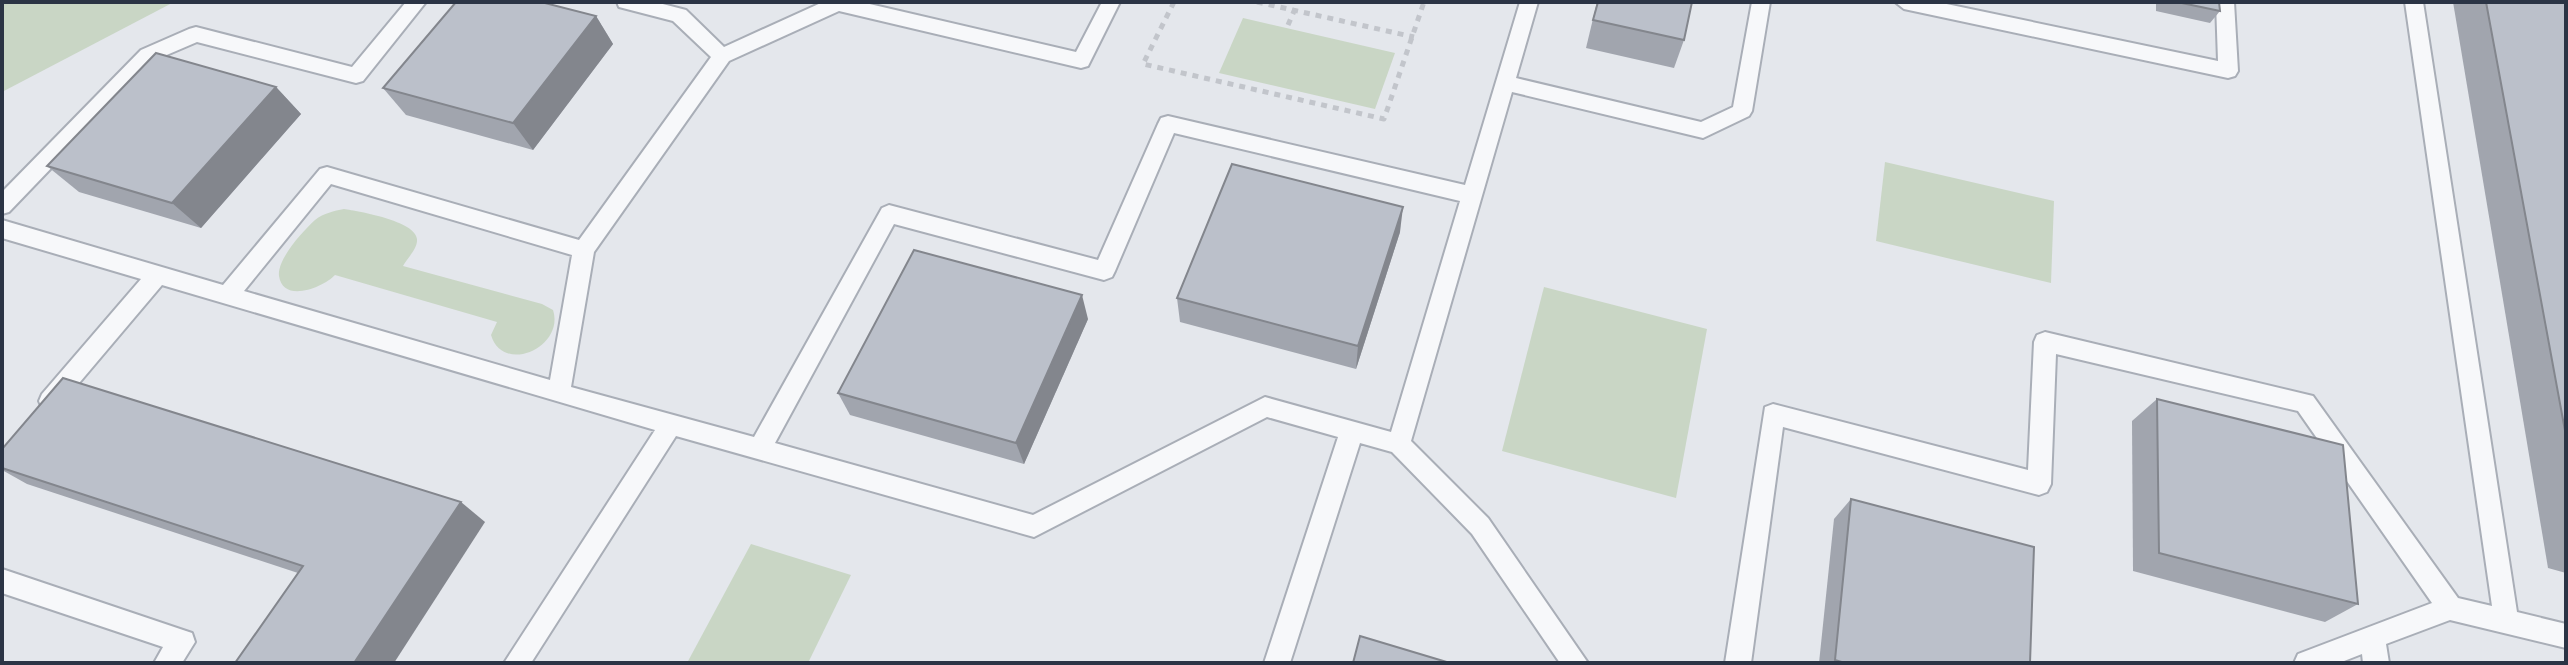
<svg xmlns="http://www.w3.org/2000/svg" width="2568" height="665" font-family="'Fira Sans Condensed',sans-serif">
  <rect width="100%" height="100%" fill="#e4e7ec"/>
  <!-- green -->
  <g fill="#c9d6c5">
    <polygon points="2,2 174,2 2,92"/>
    <polygon points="1243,18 1395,53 1375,109 1219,73"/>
    <polygon points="1885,162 2054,201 2051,283 1876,241"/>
    <path d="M344 209C358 211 416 221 417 239 418 249 407 258 403 266L542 304 553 310C565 347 503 375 491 335L497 322 335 275C324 287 283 304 279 276 277 259 303 231 315 220 324 213 334 211 344 209Z"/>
    <polygon points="1544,287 1707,329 1676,498 1502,451"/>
    <polygon points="751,544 851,575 808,663 687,663"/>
  </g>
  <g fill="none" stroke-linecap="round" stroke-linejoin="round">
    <defs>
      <g id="lane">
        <polygon points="406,2 426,2 363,81 356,83 197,42 155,60 9,212 2,214 2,192 141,50 189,29 196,27 352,67"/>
        <path d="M617 2H655L686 10 724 47 823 2H861L1076 52 1102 2H1120L1088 66 1081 68 839 11 729 61 594 252 571 387 754 437 882 208 889 205 1098 260 1158 124 1161 118 1168 116 1465 185 1520 2H1538L1516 78 1701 122 1733 107 1752 2H1770L1752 111 1749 116 1703 138 1512 92 1411 441 1488 518 1588 663H1560L1472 534 1392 452 1360 443 1290 663H1264L1338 437 1267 417 1034 537 676 436 531 663H504L655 430 162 285 58 408 50 411 42 408 39 401 42 394 141 279 2 238V220L223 285 320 169 327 167 579 240 711 57 673 21 619 7ZM1174 133 1460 201 1391 432 1265 397 1033 515 775 443 894 224 1104 280 1112 277 1115 271ZM331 184 572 255 550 380 244 291Z"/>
        <polygon points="1895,2 1937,2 2218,61 2216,2 2234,2 2238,71 2235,76 2228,78 1904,9"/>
        <polygon points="2405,2 2423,2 2517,612 2566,624 2566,648 2450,620 2386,644 2389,663 2363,663 2362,654 2339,663 2294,663 2298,654 2432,603 2298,411 2056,354 2051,484 2047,492 2039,495 1783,427 1751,663 1725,663 1765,407 1773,404 2028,470 2034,342 2037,335 2045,332 2313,396 2458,598 2492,606"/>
        <polygon points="2,569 183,630 192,633 195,642 182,663 154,663 163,647 2,593"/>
      </g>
    </defs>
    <!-- lane casing -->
    <use href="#lane" stroke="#a9aeb7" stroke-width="4"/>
    <!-- path -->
    <g stroke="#c2c5cb" stroke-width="5" stroke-dasharray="6 6" stroke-linecap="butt">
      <polyline points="1174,2 1143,64 1384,119 1424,2"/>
      <polyline points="1257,2 1414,37"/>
      <polyline points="1288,25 1298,2"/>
    </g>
    <!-- lane -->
    <use href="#lane" fill="#f7f8fa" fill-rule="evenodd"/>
  </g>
  <!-- wall -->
  <g fill="#a1a5ae">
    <polygon points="1597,2 1684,40 1674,68 1586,48"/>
    <polygon points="2156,2 2219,2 2220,11 2210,23 2156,11"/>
    <polygon points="2453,2 2566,2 2566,573 2548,568"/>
    <polygon points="596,16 613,44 533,150 406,115 383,88"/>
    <polygon points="276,87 301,114 201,228 79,192 47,166"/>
    <polygon points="1400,232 1356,369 1180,322 1177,298"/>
    <polygon points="1088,319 1024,464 850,415 838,393"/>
    <polygon points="2157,399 2358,604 2325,622 2133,571 2132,421"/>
    <polygon points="2,449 485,522 298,573 27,484 2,470"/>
    <polygon points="1851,499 2030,663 1819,663 1834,519"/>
  </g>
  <!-- shaded-wall -->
  <g fill="#83868d">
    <polygon points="596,16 613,44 533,150 513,123"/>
    <polygon points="276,87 301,114 201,228 172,203"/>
    <polygon points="1403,207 1400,232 1356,369 1358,346"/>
    <polygon points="1082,295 1088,319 1024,464 1016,443"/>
    <polygon points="461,502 485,522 394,663 354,663"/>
  </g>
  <!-- building -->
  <g fill="#bbc0ca" stroke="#83868d" stroke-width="2">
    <polygon points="456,2 541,2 596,16 513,123 383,88"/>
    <polygon points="1598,2 1692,2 1684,40 1593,20"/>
    <polygon points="2177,2 2219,2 2220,11"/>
    <polygon points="2486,2 2566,2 2566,436"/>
    <polygon points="156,53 276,87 172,203 47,166"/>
    <polygon points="1232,164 1403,207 1358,346 1177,298"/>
    <polygon points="914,250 1082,295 1016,443 838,393"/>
    <polygon points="63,378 461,502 354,663 235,663 303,566 2,468 2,449"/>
    <polygon points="2157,399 2343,445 2358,604 2159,553"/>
    <polygon points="1851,499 2034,547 2030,663 1845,663 1835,660"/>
    <polygon points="1360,636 1450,663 1353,663"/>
  </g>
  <!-- border -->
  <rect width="2568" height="665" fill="none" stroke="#2b3445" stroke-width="8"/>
</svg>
